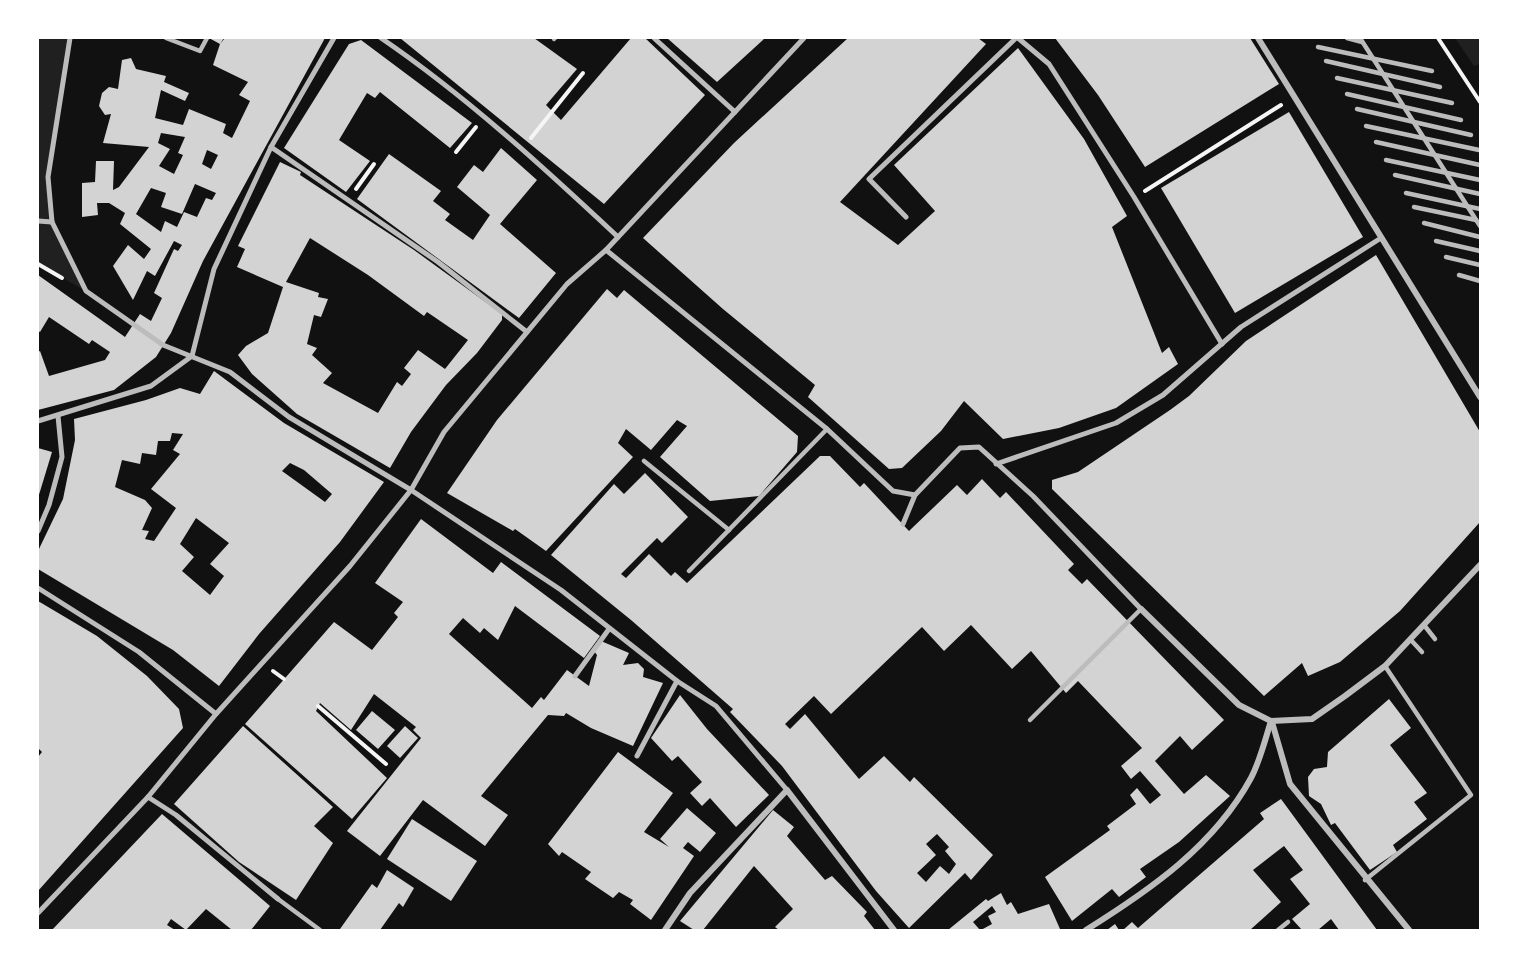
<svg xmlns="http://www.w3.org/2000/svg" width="1518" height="968" font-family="Figtree,sans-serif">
  <rect width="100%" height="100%" fill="#111"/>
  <!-- green -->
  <g fill="#202020">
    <polygon points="38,38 70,38 48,177 52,222 86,291 38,264"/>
    <polygon points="1455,38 1480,38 1480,64 1474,66"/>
  </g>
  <!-- building -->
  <g fill="#d3d3d3" fill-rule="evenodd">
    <path d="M209 38H224L220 44 225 38H325L203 261 171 333 156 357 114 390 38 410V352L40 351 49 376 105 360 110 352 92 340 89 344 49 317 40 332 38 331V275L125 337 140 314 151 321 162 298 154 293 174 249 178 251 182 245 174 241 155 276 147 271 133 300 113 266 128 245 144 259 151 249 120 224 125 213 109 203H97L98 215 82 217V183L95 182 96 161H114L113 190 119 187 149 147 103 143 111 114 105 115 99 106 102 93 109 87 118 89 122 60 131 58 136 69 166 76 164 82 189 93 185 101 161 90 155 118 183 125 189 109 226 124 223 133 232 138 250 101 239 95 248 82 213 65 220 44ZM161 133 185 137 178 153 183 155 174 174 159 166 170 149 158 143ZM207 150 218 155 211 169 202 164ZM195 184 216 193 212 200 206 198 197 217 184 212 177 227 165 221 161 232 136 214 151 188 166 193 161 207 182 214Z"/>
    <polygon points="400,38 534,38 577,69 546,105 561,120 631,38 645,38 705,95 604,204"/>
    <polygon points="667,38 765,38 717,82"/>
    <polygon points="848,38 978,38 986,44 840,202 898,245 935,211 894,165 1018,48 1084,139 1127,216 1112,227 1162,353 1169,347 1178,364 1116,408 1059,428 1003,439 964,401 941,431 902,468 889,469 808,397 815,385 723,309 643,238 734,143"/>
    <polygon points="1055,38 1250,38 1279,84 1145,167 1098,95"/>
    <polygon points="361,40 472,123 450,148 380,92 375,98 367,93 339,140 370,161 346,192 284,148 349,44"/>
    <polygon points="1289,112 1363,237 1235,313 1161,188"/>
    <polygon points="501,148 537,180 500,224 556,273 519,318 357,199 389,154 441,191 433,201 450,214 445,220 473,240 490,215 457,187 474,165 483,172"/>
    <path d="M280 162 301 172 300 175 414 250 502 314V320L477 353 446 385 411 432 390 468 297 414 252 374 238 355 246 346 268 333 283 287 237 267 245 249 238 246ZM310 238 368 275 424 316 427 312 468 340 445 369 418 350 404 368 411 374 402 386 397 382 378 413 323 383 332 373 312 355 317 348 307 344 314 315 321 317 328 299 318 297 319 293 286 282Z"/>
    <polygon points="1376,255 1480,432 1480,522 1400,611 1340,662 1308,676 1302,663 1264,696 1052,489 1052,480 1078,472 1170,410 1189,396 1246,341"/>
    <polygon points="607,289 617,298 624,290 798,436 797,452 759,496 710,501 660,457 687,426 677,420 651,450 626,429 618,443 633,457 546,551 515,529 513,531 447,493 497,420"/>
    <path d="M214 371 284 423 384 482 340 542 259 634 219 686 173 650 38 569V551L63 499 75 440 74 419 146 400 180 388 200 394ZM172 433 183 434 173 450 180 454 151 489 176 508 154 541 145 539 149 531 142 530 152 508 145 500 115 487 122 460 140 464 142 453 156 455 158 441H170ZM290 463 304 470 332 494 325 502 282 471ZM196 518 229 543 210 564 224 576 210 595 182 571 194 557 180 544Z"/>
    <polygon points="38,448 52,452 38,498"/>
    <path d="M820 456H830L860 487 864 483 909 531 957 485 967 495 982 479 1000 498 1006 492 1074 564 1068 570 1082 584 1087 579 1224 720 1192 750 1180 736 1155 761 1184 794 1206 775 1230 796 1179 842 1140 869 1146 877 1119 897 1112 889 1072 921 1045 877 1110 830 1107 826 1136 804 1130 795 1137 788 1150 804 1161 795 1140 771 1131 779 1121 766 1142 748 1078 681 1066 693 1031 651 1012 669 971 625 944 651 922 627 831 714 814 696 785 724 790 729 805 714 859 779 884 756 910 782 914 777 993 855 971 880 965 873 909 928 876 891 782 766 730 712 733 709 631 620 551 555 614 484 624 494 645 473 688 517 662 543 657 538 621 574 626 578 649 554 671 576 675 572 687 583ZM937 834 949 847 945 851 956 864 949 874 940 866 926 882 917 873 936 855 926 844Z"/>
    <polygon points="421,519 493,573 501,562 600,636 584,658 515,606 498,640 484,628 480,633 463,618 449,634 532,708 541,697 544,700 567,670 589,686 597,655 594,651 601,641 629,653 623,665 638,663 644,669 643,677 663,683 633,746 591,728 566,713 564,716 548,715 481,796 508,815 485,846 423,800 380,856 347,831 421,738 413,730 416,727 374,694 351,730 320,703 316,711 387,778 352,819 245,724 334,622 372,650 398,617 394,613 403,602 375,583"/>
    <polygon points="38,601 97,636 147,676 179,709 183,728 38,891 38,757 42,752 38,748"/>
    <polygon points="680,695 707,729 769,795 736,827 710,798 702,806 690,793 702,782 678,756 672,761 651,738"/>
    <polygon points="1389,699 1411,728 1390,745 1427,793 1414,802 1427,819 1393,845 1397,852 1370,870 1335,823 1331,825 1321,804 1309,796 1308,777 1314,769 1327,767 1328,752"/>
    <polygon points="372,711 395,730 378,749 356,730"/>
    <polygon points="243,726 333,807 314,826 333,843 296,900 239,862 174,804"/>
    <polygon points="405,726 418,738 400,758 387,746"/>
    <polygon points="618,752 673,793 644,832 669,847 660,839 687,808 716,833 700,852 688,842 683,848 694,856 651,920 630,904 633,900 619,892 613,898 585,879 591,872 562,852 559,856 548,844"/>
    <polygon points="1281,799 1377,930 1339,930 1331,919 1318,930 1302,930 1292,919 1310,904 1290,879 1303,870 1284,846 1253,870 1281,902 1250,930 1123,930 1132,922 1138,928 1264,819 1260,813"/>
    <polygon points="773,810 794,827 787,836 825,880 832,876 867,912 864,916 875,930 779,930 775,927 793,909 754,866 703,930 694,930 680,921"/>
    <polygon points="162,814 270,906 251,930 232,930 206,909 186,930 171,919 167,925 175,930 52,930"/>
    <polygon points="412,819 477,861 451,901 387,859"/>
    <polygon points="387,870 414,888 403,907 399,903 380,930 340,929 372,884 377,888"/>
    <polygon points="1001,893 1007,905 1011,902 1018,914 1049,904 1060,929 981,930 992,924 988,916 996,912 992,906 973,922 980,930 948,930 986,899 988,901"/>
    <polygon points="1115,924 1119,930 1107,930"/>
  </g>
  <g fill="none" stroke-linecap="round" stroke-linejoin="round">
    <!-- path -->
    <g stroke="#f5f5f5" stroke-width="4">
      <polyline points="1438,38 1480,102"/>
      <polyline points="531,138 583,73"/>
      <polyline points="456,152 476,127"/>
      <polyline points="356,189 374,164"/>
      <polyline points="1145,191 1281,105"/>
      <polyline points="38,264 62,278"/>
      <polyline points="273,671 284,679"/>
      <polyline points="318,706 386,764"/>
    </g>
    <!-- service -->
    <g stroke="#bcbcbc" stroke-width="4.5">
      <polyline points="166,38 200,51 207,38"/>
      <polyline points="1347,38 1362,42"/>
      <polyline points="1360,38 1480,226"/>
      <polyline points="554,39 555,38"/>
      <polyline points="1318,47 1432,71"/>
      <polyline points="1326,61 1440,87"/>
      <polyline points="1337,78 1452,103"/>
      <polyline points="1347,94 1461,120"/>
      <polyline points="1357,109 1471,135"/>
      <polyline points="1366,126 1479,150"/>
      <polyline points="1376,142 1480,165"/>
      <polyline points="1386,160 1480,180"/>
      <polyline points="1395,175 1480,194"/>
      <polyline points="1406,193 1480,209"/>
      <polyline points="1414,207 1476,220"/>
      <polyline points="1424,223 1480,237"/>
      <polyline points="1436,241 1480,251"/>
      <polyline points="1446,257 1480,265"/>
      <polyline points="1459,275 1480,281"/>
      <polyline points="644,461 729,530"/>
      <polyline points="689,571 827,429"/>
      <polyline points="1424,625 1435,639"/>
      <polyline points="1410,639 1422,652"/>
      <polyline points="1030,720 1141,609"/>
      <polyline points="1365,880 1471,795 1385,666"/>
      <polyline points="278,899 320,930"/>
      <polyline points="1278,930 1288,922"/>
    </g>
    <!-- pedestrian -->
    <g stroke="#bcbcbc" stroke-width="5">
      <polyline points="70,38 48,177 52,222 86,291 163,345 230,372 289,417 411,490 561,590 677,681 716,706 787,790"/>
      <path d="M381 38C466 96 542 166 618 237"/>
      <polyline points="654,38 735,112"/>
      <polyline points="1018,38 1049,64 1134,197 1222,344"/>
      <polyline points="271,147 438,262 527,332"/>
      <polyline points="906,217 869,179 1016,38"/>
      <polyline points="38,221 52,222"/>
      <polyline points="606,250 827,429 893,491 915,495"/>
      <polyline points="38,421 151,386 192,356 214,269 271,147 334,38"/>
      <polyline points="996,464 1116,423 1163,395 1241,327 1381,238"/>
      <polyline points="903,524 915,495 960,448 979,447 1033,496 1141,609"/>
      <polyline points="38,531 49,505 62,457 58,416"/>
      <polyline points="38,588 139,652 216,714"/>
      <polyline points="575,676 609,629"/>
      <polyline points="637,756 677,681"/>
      <polyline points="148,797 176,815 278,899"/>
      <polyline points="38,913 148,797 216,714 350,566 411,490 444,432 567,284 606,250 804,38"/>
    </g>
    <!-- minor -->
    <g stroke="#bcbcbc" stroke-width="6">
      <polyline points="1258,38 1480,397"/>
      <polyline points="1141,609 1239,705 1271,721"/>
      <polyline points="1271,721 1312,719 1345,696 1385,666 1480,565"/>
      <polyline points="1272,722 1290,784 1409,930"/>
      <polyline points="665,930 690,893 787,790 894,930"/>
      <path d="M1086 930C1150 890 1214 846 1251 778 1260 761 1265 740 1271 721"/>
    </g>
  </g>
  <!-- border -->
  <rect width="1518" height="968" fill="none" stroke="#ffffff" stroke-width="78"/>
</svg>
